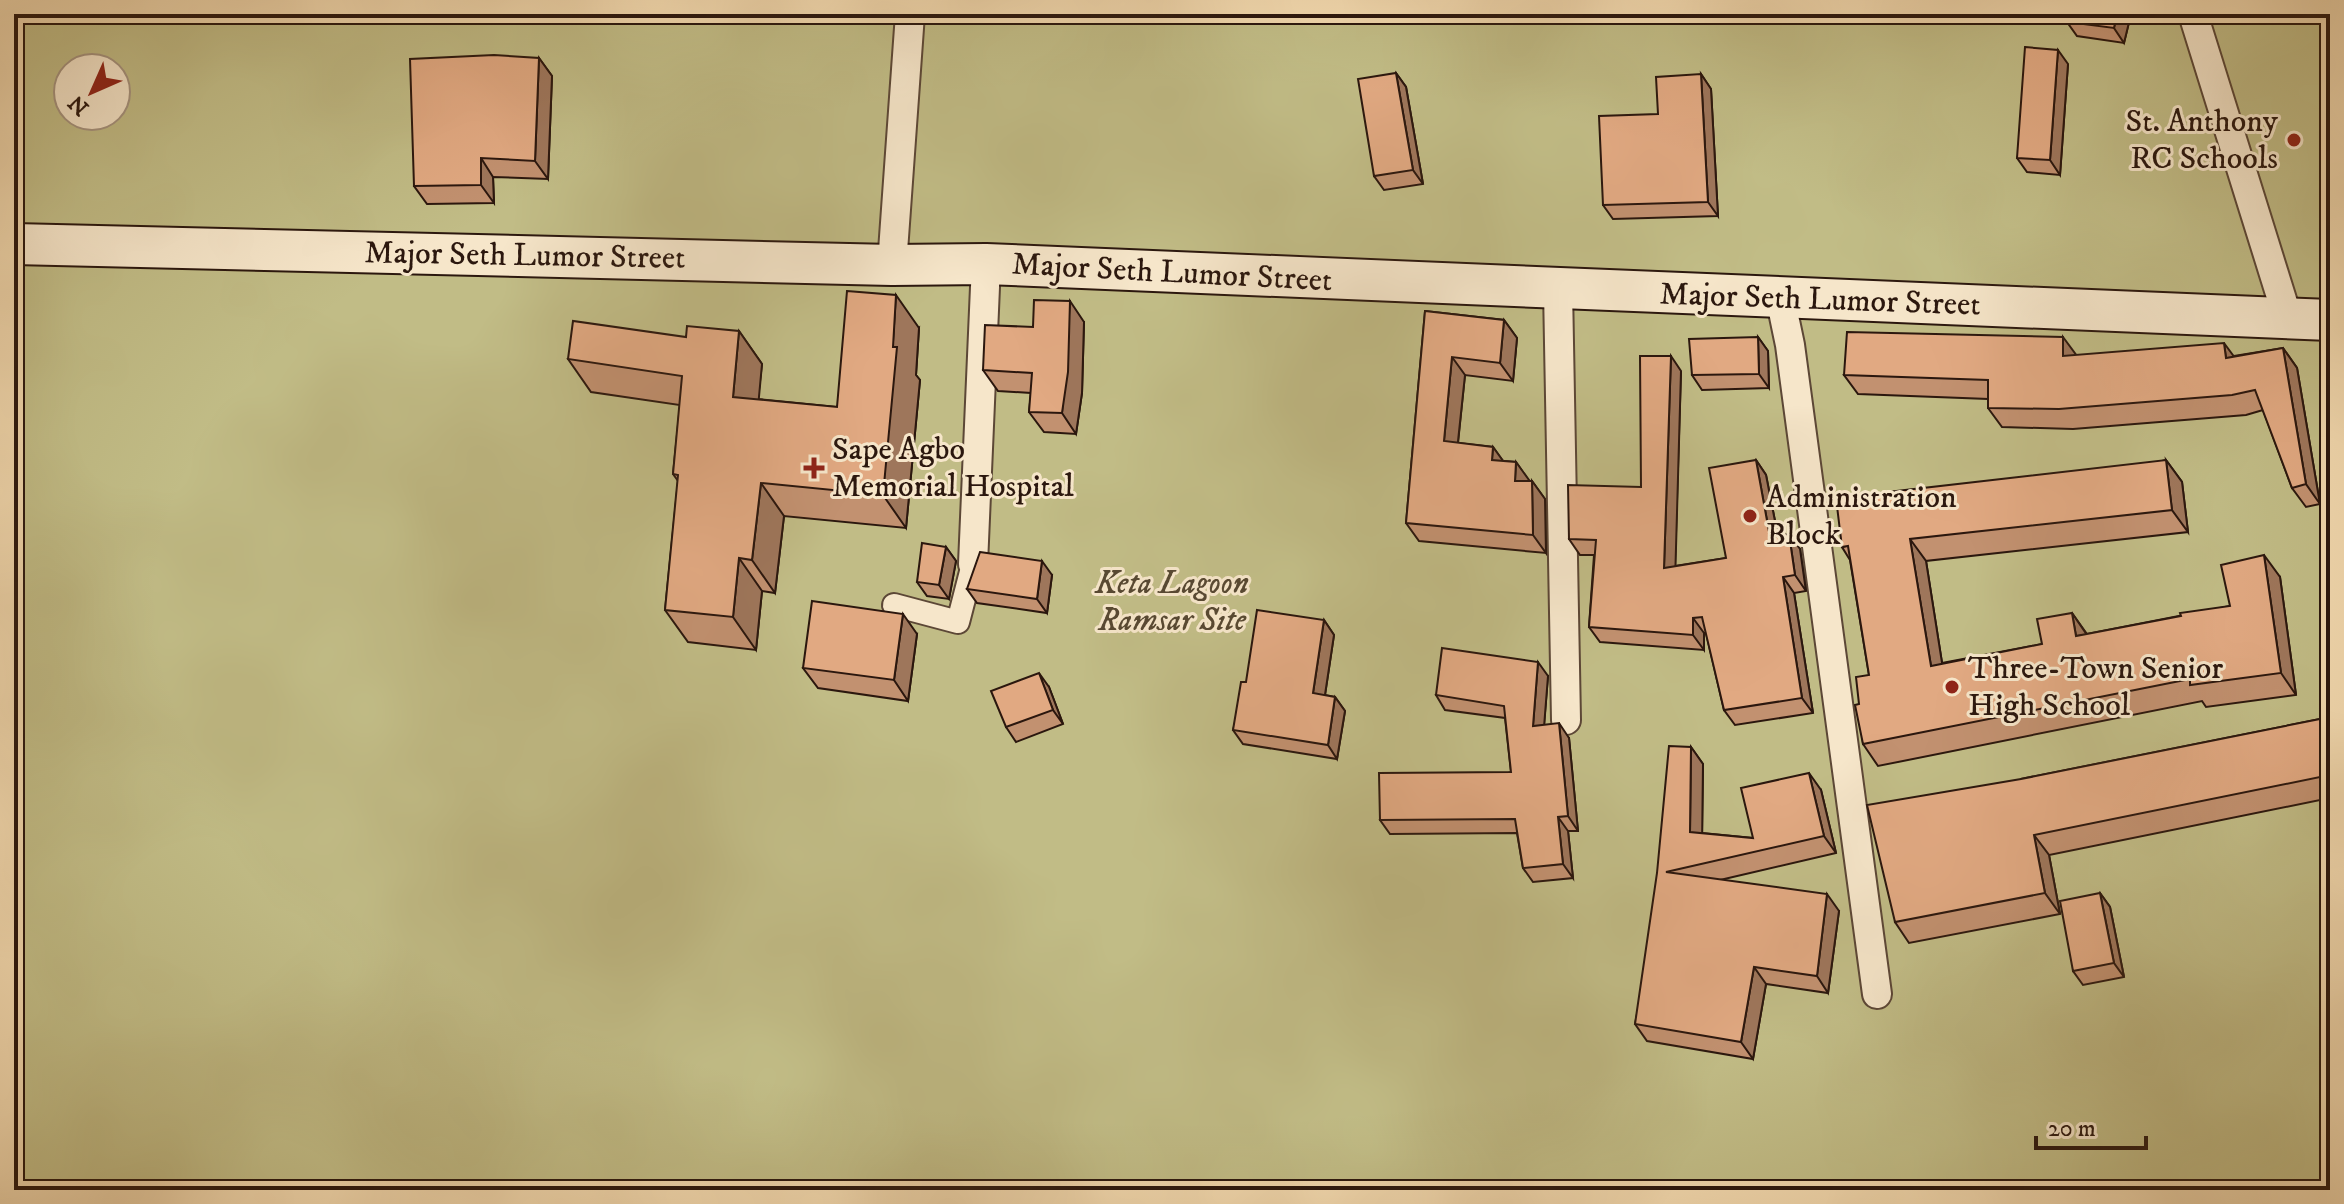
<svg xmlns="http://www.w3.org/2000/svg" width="2344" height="1204" font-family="'IM FELL DW Pica',serif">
  <rect width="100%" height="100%" fill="#f1d8ae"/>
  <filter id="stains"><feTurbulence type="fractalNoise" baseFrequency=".0025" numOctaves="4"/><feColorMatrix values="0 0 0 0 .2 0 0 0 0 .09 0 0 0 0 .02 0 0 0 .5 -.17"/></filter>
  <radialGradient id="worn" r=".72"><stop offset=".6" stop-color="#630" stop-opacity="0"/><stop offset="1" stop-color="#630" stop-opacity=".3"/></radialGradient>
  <!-- green -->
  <path fill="#c1bc86" stroke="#766a4a" stroke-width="2" fill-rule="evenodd" d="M14 14H2330V1190H14ZM68 68H116V116H68Z"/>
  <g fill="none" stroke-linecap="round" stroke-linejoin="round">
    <defs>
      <polyline id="pedestrian" points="894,605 958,622 973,564"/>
      <g id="minor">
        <polyline points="2193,14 2288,319"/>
        <polyline points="892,265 910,14"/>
        <polyline points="1558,289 1566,720"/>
        <polyline points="1780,297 1790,345 1877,994"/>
        <polyline points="973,564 986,264"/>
      </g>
      <polyline id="secondary" points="14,244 892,265 986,264 2330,320"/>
    </defs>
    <!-- pedestrian casing -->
    <use href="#pedestrian" stroke="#5c4736" stroke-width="26"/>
    <!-- minor casing -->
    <use href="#minor" stroke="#5c4736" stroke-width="32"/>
    <!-- secondary casing -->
    <use href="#secondary" stroke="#2b170e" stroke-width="44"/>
    <!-- pedestrian -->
    <use href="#pedestrian" stroke="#f6e6ca" stroke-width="22"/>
    <!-- minor -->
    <use href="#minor" stroke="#f6e6ca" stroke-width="28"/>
    <!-- secondary -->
    <use href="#secondary" stroke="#f6e6ca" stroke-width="40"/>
  </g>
  <!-- wall -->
  <g fill="#c29170" stroke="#2b170e" stroke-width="2">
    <polygon points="2069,14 2131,14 2124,43 2077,36 2067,22"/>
    <polygon points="539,58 552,76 548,179 493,177 494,203 427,204 414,186"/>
    <polygon points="2068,64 2060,175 2027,172 2017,158"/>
    <polygon points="1396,73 1406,87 1423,184 1384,190 1374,176"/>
    <polygon points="1701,74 1711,89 1718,216 1613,219 1603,205 1658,114"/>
    <polygon points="1425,311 1504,320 1517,338 1513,381 1465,375 1458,443 1493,447 1503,461 1516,462 1529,481 1532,481 1545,499 1546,553 1419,541 1406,523"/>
    <polygon points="1084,322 1082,393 1076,434 1044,432 1029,412 1031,393 998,391 983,370 1033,327"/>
    <polygon points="919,328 916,375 920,380 906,528 784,516 775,593 762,591 756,650 688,642 665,610 678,481 673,474 680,405 591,392 568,359 686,337 739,331 762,364 758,399 837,407"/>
    <polygon points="1758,337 1768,351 1769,388 1702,390 1692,375"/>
    <polygon points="2283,348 2297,368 2320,504 2306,507 2292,488 2263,410 2246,415 2073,429 2002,427 1988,408 1988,399 1858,394 1844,375 2076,355 2234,356"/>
    <polygon points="1681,371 1675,566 1726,558 1756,460 1766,475 1778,536 1800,549 1806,591 1794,593 1813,713 1735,725 1724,710 1706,633 1704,633 1704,650 1600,642 1589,627 1594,555 1580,555 1569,539 1641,487"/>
    <polygon points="2166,460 2182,482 2188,532 1926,561 1942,663 2042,644 2072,613 2087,634 2230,606 2280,577 2296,695 2206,707 2202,701 1878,766 1863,744 1859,704 1869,675 1850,560 1842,547"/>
    <polygon points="946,547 956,561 949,599 927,596 917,582"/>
    <polygon points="1052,575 1047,613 977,603 967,589"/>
    <polygon points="1324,620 1334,635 1325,695 1335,697 1345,711 1337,759 1243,744 1233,730 1246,682"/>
    <polygon points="917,634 908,701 818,688 803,668"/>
    <polygon points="1548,676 1544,725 1569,738 1578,831 1568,831 1573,878 1533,882 1523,868 1517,833 1390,834 1380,820 1511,772 1505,718 1445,710 1436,695"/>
    <polygon points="1049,687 1063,724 1016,742 1006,727"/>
    <polygon points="2330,717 2330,798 2049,855 2060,914 1909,943 1895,922 2021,779"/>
    <polygon points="1691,747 1703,764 1702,833 1753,838 1821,790 1836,853 1720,880 1839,911 1828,993 1766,984 1753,1059 1647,1041 1635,1024"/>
    <polygon points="2100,893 2110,907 2124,977 2083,985 2073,971"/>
  </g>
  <!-- shaded-wall -->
  <g fill="#9e765b" stroke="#2b170e" stroke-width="2">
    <polygon points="2117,14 2131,14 2124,43 2114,28"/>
    <polygon points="2058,50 2068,64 2060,175 2050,160"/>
    <polygon points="539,58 552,76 548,179 535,161"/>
    <polygon points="1396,73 1406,87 1423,184 1413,170"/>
    <polygon points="1701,74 1711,89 1718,216 1708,202"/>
    <polygon points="481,158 493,177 494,203 481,185"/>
    <polygon points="896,295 919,328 916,375 920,380 906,528 883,495"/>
    <polygon points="1070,301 1084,322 1082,393 1076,434 1062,413"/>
    <polygon points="1504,320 1517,338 1513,381 1500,363"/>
    <polygon points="739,331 762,364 756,429 733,397"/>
    <polygon points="1758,337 1768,351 1769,388 1759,374"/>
    <polygon points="2063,337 2077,356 2063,356"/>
    <polygon points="2224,343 2238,362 2226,358"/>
    <polygon points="2283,348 2297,368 2320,504 2306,484"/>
    <polygon points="1671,356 1681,371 1675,583 1664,568"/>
    <polygon points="1452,357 1465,375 1456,460 1444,441"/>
    <polygon points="1493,447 1506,465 1492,460"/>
    <polygon points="1756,460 1766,475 1781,552 1770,537"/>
    <polygon points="2166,460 2182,482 2188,532 2172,510"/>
    <polygon points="1516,462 1529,480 1527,499 1515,481"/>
    <polygon points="1532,481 1545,499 1546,553 1533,535"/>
    <polygon points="761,483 784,516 775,593 752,560"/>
    <polygon points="1789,534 1800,549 1806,591 1795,575"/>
    <polygon points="1910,539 1926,561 1946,688 1931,666"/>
    <polygon points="946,547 956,561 949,599 939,585"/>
    <polygon points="2264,555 2280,577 2296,695 2281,673"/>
    <polygon points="739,558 762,591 756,650 733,617"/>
    <polygon points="1042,561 1052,575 1047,613 1037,599"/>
    <polygon points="1783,577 1794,593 1813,713 1802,698"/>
    <polygon points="2072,613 2087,635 2076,636"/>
    <polygon points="903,614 917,634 908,701 894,680"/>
    <polygon points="1693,618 1704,633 1704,650 1693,635"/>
    <polygon points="1324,620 1334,635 1323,708 1313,693"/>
    <polygon points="1538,662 1548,676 1543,740 1533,726"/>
    <polygon points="1039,673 1049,687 1063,724 1053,710"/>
    <polygon points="1335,697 1345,711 1337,759 1328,745"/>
    <polygon points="1559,723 1569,738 1578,831 1568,816"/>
    <polygon points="1691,747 1703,764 1702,849 1690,832"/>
    <polygon points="1809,773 1821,790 1836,853 1824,836"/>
    <polygon points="1558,817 1568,831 1573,878 1563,864"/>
    <polygon points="2034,835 2049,855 2060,914 2045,893"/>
    <polygon points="2100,893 2110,907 2124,977 2114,963"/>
    <polygon points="1827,894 1839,911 1828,993 1817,976"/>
    <polygon points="1754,967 1766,984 1753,1059 1741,1042"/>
  </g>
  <!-- building -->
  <g fill="#e1a982" stroke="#2b170e" stroke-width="2">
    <polygon points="2069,14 2117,14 2114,28 2067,22"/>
    <polygon points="2025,47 2058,50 2050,160 2017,158"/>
    <polygon points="494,55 539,58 535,161 481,158 481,185 414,186 410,59"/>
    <polygon points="1396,73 1413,170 1374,176 1358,79"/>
    <polygon points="1701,74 1708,202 1603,205 1599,116 1658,114 1656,77"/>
    <polygon points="847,291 896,295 893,347 897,347 883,495 761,483 752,560 739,558 733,617 665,610 678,475 673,474 682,376 568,359 573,321 686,337 687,326 739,331 733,397 837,407"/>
    <polygon points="1034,300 1070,301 1068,372 1062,413 1029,412 1032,373 983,370 985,325 1033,327"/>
    <polygon points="1425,311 1504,320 1500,363 1452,357 1444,441 1493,447 1492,460 1516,462 1515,481 1532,481 1533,535 1406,523"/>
    <polygon points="1847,332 2063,337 2063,356 2224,343 2226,358 2283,348 2306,484 2292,488 2255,390 2232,395 2059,409 1988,408 1988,380 1844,375"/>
    <polygon points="1758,337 1759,374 1692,375 1689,339"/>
    <polygon points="1640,356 1671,356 1664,568 1726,558 1709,468 1756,460 1770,537 1789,534 1795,575 1783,577 1802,698 1724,710 1702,617 1693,618 1693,635 1589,627 1596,540 1569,539 1568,485 1641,487"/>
    <polygon points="2166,460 2172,510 1910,539 1931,666 2042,644 2037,619 2072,613 2076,636 2181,616 2180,613 2230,606 2221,565 2264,555 2281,673 2190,685 2190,679 1863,744 1855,705 1859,704 1856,677 1869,675 1848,546 1842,547 1836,498"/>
    <polygon points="922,543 946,547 939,585 917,582"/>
    <polygon points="980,552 1042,561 1037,599 967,589"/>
    <polygon points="2330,577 2330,589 2326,579"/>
    <polygon points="812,601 903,614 894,680 803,668"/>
    <polygon points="1257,610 1324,620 1313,693 1335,697 1328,745 1233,730 1241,682 1246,682"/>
    <polygon points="1442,648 1538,662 1533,726 1559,723 1568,816 1558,817 1563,864 1523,868 1515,819 1380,820 1379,773 1511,772 1504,706 1436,695"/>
    <polygon points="1039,673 1053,710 1006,727 991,691"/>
    <polygon points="2330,717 2330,775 2034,835 2045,893 1895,922 1867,805 2021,779"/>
    <polygon points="1669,746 1691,747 1690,832 1753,838 1741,788 1809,773 1824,836 1666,872 1827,894 1817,976 1754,967 1741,1042 1635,1024 1657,873"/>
    <polygon points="2100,893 2114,963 2073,971 2060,901"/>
  </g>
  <!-- markers -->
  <g fill="#8f2418" stroke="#f6e6ca" stroke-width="3">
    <circle cx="2294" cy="140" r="8"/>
    <path d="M810 456h8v8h8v8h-8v8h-8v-8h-8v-8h8z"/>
    <circle cx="1750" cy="516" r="8"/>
    <circle cx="1952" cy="687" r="8"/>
  </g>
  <g text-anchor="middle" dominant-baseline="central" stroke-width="6" stroke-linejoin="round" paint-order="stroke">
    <!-- poi labels -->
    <g font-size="32" fill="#2b170e" stroke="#f6e6ca" text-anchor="start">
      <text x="2278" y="122" text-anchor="end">St. Anthony<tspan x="2278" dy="37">RC Schools</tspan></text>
      <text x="832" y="450">Sape Agbo<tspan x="832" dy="37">Memorial Hospital</tspan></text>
      <text x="1766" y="498">Administration<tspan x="1766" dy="37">Block</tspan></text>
      <text x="1968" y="669">Three-Town Senior<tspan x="1968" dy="37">High School</tspan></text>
    </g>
    <!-- street labels -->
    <g font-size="32" fill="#2b170e" stroke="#f6e6ca">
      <text transform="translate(525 256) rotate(1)">Major Seth Lumor Street</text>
      <text transform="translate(1172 273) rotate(3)">Major Seth Lumor Street</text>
      <text transform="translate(1820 300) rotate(2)">Major Seth Lumor Street</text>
    </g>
    <!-- park labels -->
    <g font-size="32" font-style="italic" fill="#584932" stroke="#f6e6ca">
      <text x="1172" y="584">Keta Lagoon<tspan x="1172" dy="37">Ramsar Site</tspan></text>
    </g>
  </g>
  <!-- margin -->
  <rect width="2344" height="1204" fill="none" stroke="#f1d8ae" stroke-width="48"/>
  <rect x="16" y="16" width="2312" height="1172" fill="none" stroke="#2b170e" stroke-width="4"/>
  <rect x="24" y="24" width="2296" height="1156" fill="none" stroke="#2b170e" stroke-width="2"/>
  <!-- north arrow -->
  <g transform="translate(92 92) rotate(225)"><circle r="38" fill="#f6e6ca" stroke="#a5937f" stroke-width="2"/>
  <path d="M0-6L14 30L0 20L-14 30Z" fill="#8f2418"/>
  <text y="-12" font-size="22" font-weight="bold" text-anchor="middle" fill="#2b170e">N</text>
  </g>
  <!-- scale -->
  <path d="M2036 1136v12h110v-12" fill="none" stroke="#2b170e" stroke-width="4"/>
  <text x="2048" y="1136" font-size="24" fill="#2b170e" stroke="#f6e6ca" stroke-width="6" paint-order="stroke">20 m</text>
  <rect width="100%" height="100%" filter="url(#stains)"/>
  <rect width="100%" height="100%" fill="url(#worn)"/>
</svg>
